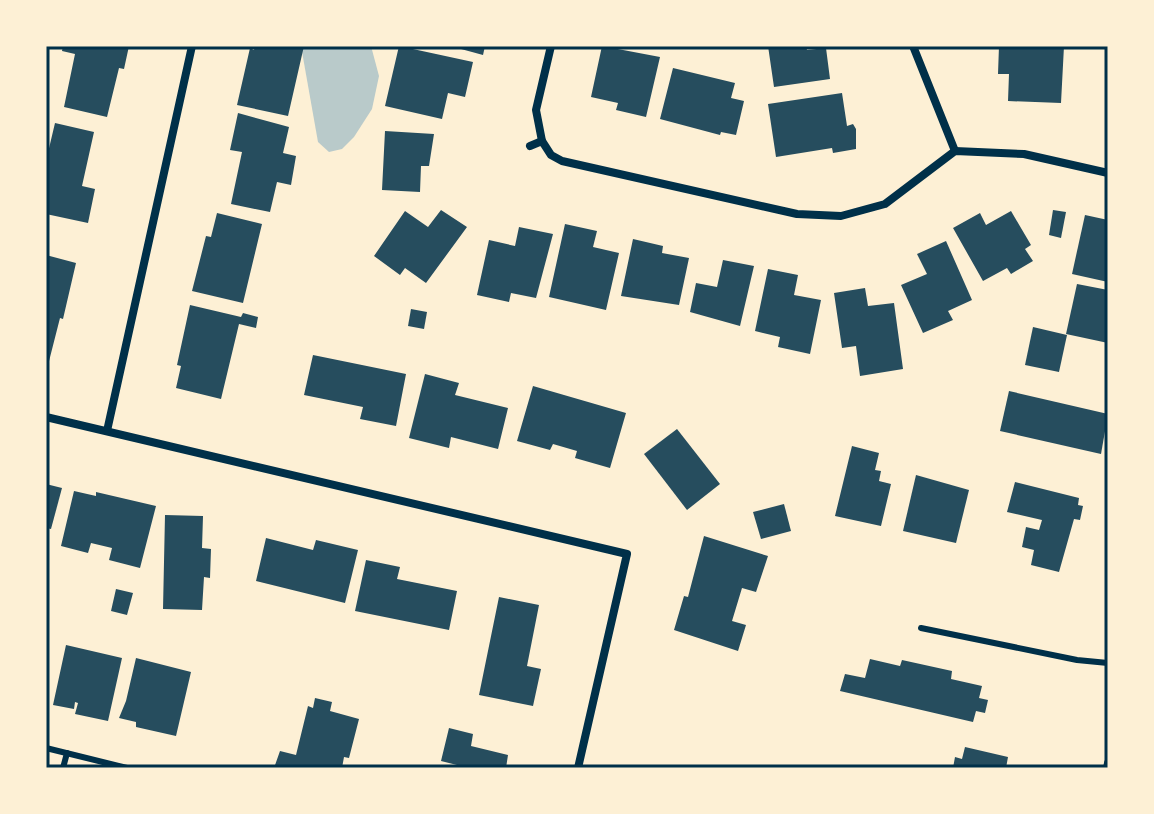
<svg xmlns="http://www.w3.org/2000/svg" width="1154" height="814" font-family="Signika,sans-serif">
  <rect width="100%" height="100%" fill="#fdf0d5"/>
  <!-- green -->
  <polygon fill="#b9caca" points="301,46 371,46 379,76 372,109 354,137 342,149 329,152 318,142"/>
  <!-- building -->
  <g fill="#264d5e">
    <polygon points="63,46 129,46 124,69 119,68 107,117 64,107 75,54 62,51"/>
    <polygon points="255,46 304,46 288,116 237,105 250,48 254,50"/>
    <polygon points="399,46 473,62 465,97 448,93 442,119 385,106"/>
    <polygon points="450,46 485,46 483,55"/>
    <polygon points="602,46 660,57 646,117 616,110 618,103 591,97"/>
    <polygon points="768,46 806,46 807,50 826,48 830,79 774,87"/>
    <polygon points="999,46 1064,46 1061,103 1008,101 1009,74 998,74"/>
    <polygon points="673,68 735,83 731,98 744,101 736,135 721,132 720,135 660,119"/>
    <polygon points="842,93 847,126 853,124 856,129 856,149 833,153 832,148 776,157 768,104"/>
    <polygon points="238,113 289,127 283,153 296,156 291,185 277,182 270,212 231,204 242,152 230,150"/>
    <polygon points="55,123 94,132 82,186 95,189 88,223 46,214 46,161"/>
    <polygon points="385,131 434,134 429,166 421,166 420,192 382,190"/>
    <polygon points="441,210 467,227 426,283 405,268 400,275 374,256 405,211 428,227"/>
    <polygon points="1053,210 1066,212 1061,238 1049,235"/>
    <polygon points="1011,211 1031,245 1025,249 1033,261 1011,274 1007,268 983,281 953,228 980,213 986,225"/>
    <polygon points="217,213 262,224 243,303 192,291 206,236 211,237"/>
    <polygon points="1085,215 1108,220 1108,282 1072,274"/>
    <polygon points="565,224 597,231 593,247 619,253 606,310 549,297"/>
    <polygon points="519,227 553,234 536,298 511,293 509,302 477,295 489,240 515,246"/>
    <polygon points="633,239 663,246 662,253 689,258 679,305 621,296"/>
    <polygon points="946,241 972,300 948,311 953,320 923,333 901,285 927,274 917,254"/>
    <polygon points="46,255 76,263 63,319 60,318 47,369"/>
    <polygon points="723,260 754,266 740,326 690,312 696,283 717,287"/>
    <polygon points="768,269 798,275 794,295 821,300 810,354 778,347 780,337 755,331"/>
    <polygon points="1077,284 1108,290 1108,343 1066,334"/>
    <polygon points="865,288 868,306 894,303 903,369 860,376 856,346 842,348 834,293"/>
    <polygon points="190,305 241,317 243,313 258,317 256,328 239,324 221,399 176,388 181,366 177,365"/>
    <polygon points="411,309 427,312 424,329 408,326"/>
    <polygon points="1033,327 1067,335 1059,372 1025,365"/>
    <polygon points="313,355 406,374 396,426 360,419 363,407 304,395"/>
    <polygon points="425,374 459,383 455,395 508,408 498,449 451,437 449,448 409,438"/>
    <polygon points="533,386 626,413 610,468 575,458 577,451 553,444 550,450 517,441"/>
    <polygon points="1009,391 1108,414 1101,454 1000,431"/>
    <polygon points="677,429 720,484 687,510 644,454"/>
    <polygon points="852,446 879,453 875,470 881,471 879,481 891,484 881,526 835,516"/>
    <polygon points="916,475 969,490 956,543 903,531"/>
    <polygon points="1015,482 1079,498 1078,505 1083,506 1080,520 1074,519 1059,572 1031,565 1034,550 1022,547 1026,527 1039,530 1042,520 1007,512"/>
    <polygon points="46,484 62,488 51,529 46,528"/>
    <polygon points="74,491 96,496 96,492 156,506 140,568 109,560 112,548 91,543 88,553 61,546"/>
    <polygon points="784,504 791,531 761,539 753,512"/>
    <polygon points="165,515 203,516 202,548 211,549 210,578 204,577 202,610 163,609"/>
    <polygon points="704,536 768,556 756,592 742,588 732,621 746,625 738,651 674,630 684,596 688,597"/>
    <polygon points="266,538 313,550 316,540 358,550 345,603 256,581"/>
    <polygon points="366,560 400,567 397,579 457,591 449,630 355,611"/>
    <polygon points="116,589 133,593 127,615 111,611"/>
    <polygon points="499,597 539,605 527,666 541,669 533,706 479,695"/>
    <polygon points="66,645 122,658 108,721 75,714 78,703 75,702 74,709 53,705"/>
    <polygon points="136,658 191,672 176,736 136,727 136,722 119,718 126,701"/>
    <polygon points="870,659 900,666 902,660 952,671 951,679 982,686 979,698 988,700 985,713 976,711 973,722 840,691 845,674 865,678"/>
    <polygon points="315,698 332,702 330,711 359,719 349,758 344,757 342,768 274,768 280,751 296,755 308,706 313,708"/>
    <polygon points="449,728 473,734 471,746 508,755 506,768 456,768 457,765 441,761"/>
    <polygon points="965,747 1008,757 1006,768 953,768 955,757 962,759"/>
  </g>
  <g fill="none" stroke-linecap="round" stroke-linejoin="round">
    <!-- service -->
    <g stroke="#003049" stroke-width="6">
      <polyline points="921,628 1077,660 1108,663"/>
      <polyline points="46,748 127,768"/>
      <polyline points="63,768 67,753"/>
    </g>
    <!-- minor -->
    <g stroke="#003049" stroke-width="8">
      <polyline points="913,46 955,151"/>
      <polyline points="542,141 536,110 551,46"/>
      <polyline points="530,146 542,141 551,155 562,161 797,214 841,216 885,204 955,151 1024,154 1108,173"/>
      <polyline points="46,417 627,554 578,768"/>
      <polyline points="107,431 192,46"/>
      <polyline points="1107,768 1108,763"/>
    </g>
  </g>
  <!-- border -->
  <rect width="1154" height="814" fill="none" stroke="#fdf0d5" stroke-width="96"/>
  <rect x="48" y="48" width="1058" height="718" fill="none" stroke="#003049" stroke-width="3"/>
</svg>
